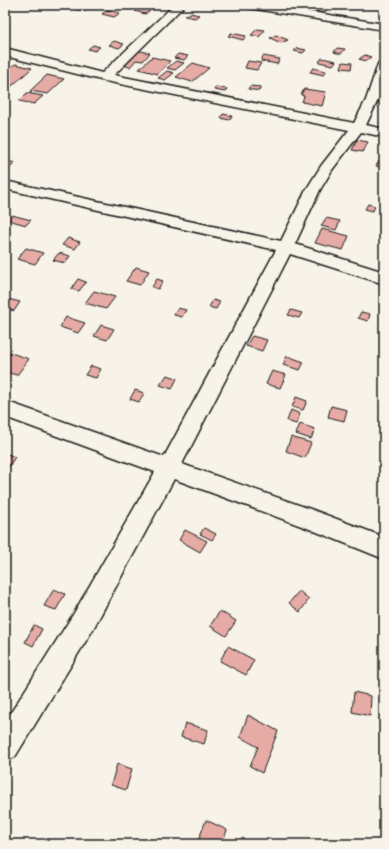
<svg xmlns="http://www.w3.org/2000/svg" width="389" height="849" font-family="'Balsamiq Sans',sans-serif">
  <rect width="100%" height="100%" fill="#f7f3e8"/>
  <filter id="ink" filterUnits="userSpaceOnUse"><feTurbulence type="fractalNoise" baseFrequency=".025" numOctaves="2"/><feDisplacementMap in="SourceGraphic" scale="8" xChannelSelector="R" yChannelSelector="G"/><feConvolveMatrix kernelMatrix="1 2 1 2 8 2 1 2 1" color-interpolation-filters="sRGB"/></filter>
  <g filter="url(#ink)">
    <!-- building -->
    <g fill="#e6aba5" stroke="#1c1c1c">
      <polygon points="78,5 91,5 84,11 73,9"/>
      <polygon points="141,5 156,5 150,9 139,7"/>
      <polygon points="305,5 330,5 323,13 302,8"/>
      <polygon points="140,8 150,11 145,14 135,11"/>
      <polygon points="107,10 120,13 114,17 102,14"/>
      <polygon points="190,13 199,15 195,18 185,16"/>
      <polygon points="257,29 265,30 259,37 251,35"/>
      <polygon points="231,33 246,36 243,40 228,36"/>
      <polygon points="276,35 288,40 281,43 270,38"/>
      <polygon points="114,41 124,44 119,48 109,45"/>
      <polygon points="93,45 100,47 95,51 88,49"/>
      <polygon points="297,48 306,50 303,53 294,51"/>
      <polygon points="337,48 345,49 341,54 334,52"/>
      <polygon points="136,50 150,53 143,61 136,60 130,67 122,65"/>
      <polygon points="178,54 188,56 184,60 174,58"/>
      <polygon points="365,55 371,57 366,61 359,59"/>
      <polygon points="263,56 280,59 277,64 261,61"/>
      <polygon points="152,57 170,61 158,74 139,69"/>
      <polygon points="322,58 336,61 333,65 319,62"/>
      <polygon points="176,61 184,63 175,70 167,68"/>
      <polygon points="248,61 261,63 257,70 245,68"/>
      <polygon points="343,62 352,63 351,69 341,68"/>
      <polygon points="193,63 209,68 192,82 176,77"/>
      <polygon points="15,64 32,68 5,92 5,72"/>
      <polygon points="313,68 326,71 324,75 310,72"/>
      <polygon points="167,71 174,73 165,80 158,78"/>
      <polygon points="47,75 64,79 48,94 30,91"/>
      <polygon points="250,86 261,87 259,91 248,89"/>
      <polygon points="216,87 227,89 225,92 214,90"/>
      <polygon points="304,89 326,92 322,106 302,102 304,96 301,95"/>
      <polygon points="27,93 43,96 34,104 19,101"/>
      <polygon points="223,114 232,116 229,120 221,118"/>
      <polygon points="357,140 368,142 363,152 352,150"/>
      <polygon points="5,160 15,163 5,173"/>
      <polygon points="379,161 384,162 384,168 376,166"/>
      <polygon points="368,204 375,206 373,211 365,209"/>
      <polygon points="12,215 31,220 26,225 8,220"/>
      <polygon points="326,218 340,221 336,230 321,226"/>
      <polygon points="322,229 349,236 343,250 315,243"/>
      <polygon points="68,238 80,242 75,249 62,245"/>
      <polygon points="26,248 43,253 35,264 17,259"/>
      <polygon points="59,253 70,256 65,263 53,260"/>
      <polygon points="136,267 149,271 140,285 126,281"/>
      <polygon points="78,279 86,282 79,291 71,289"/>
      <polygon points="157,279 163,281 158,289 152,287"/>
      <polygon points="94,291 115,297 106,309 85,303"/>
      <polygon points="8,299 20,302 14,311 5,308 5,302"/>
      <polygon points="213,300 220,302 216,309 209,307"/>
      <polygon points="178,308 186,310 182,317 174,315"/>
      <polygon points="291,310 302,313 299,318 288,315"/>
      <polygon points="361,312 370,314 368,321 358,318"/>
      <polygon points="66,317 85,323 78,333 60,327"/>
      <polygon points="101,325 114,329 107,340 94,336"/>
      <polygon points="252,336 267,340 262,351 246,346"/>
      <polygon points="8,352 29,359 17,375 5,372 5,356"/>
      <polygon points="287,356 304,362 300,370 283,365"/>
      <polygon points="91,366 101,369 96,378 85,375"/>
      <polygon points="272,371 286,375 280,388 266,384"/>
      <polygon points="167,375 177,378 172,389 160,385"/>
      <polygon points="135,390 144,393 139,402 130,399"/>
      <polygon points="296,397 307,401 303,410 292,407"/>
      <polygon points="331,406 347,410 344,421 328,417"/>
      <polygon points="291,410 300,414 296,424 287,421"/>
      <polygon points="300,424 315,429 311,439 296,434"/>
      <polygon points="291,437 311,443 305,458 286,451"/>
      <polygon points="5,453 15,457 5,472"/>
      <polygon points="204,528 216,534 212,540 200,534"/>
      <polygon points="185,530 207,541 200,552 179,540"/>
      <polygon points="54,589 65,594 56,610 44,606"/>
      <polygon points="299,591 309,599 300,612 289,603"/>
      <polygon points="220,611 236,621 226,636 210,626"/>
      <polygon points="34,625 42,629 33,646 25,642"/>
      <polygon points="228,646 254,660 246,675 220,661"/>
      <polygon points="354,692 371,696 370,716 352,712"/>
      <polygon points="248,715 278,731 262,773 250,766 258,747 240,737"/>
      <polygon points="185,723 208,730 204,744 181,737"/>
      <polygon points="117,764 132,769 126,790 111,785"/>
      <polygon points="206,820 227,830 222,844 197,844"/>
    </g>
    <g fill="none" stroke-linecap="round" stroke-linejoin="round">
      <defs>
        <g id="street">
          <polygon points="174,5 185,5 114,75 354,123 366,100 378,64 380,61 384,60 384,83 378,100 366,125 384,129 384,137 361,132 332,170 320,190 295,244 384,272 384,284 290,254 182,464 313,510 384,537 384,559 307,528 174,479 92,631 15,757 5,761 5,722 74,613 155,472 5,417 5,401 164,457 276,250 5,189 5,181 281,241 306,190 321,166 349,130 105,81 5,56 5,48 102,73"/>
          <polygon points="244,5 269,5 384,24 384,30 249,8"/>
        </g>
      </defs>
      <!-- street casing -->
      <use href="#street" stroke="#1c1c1c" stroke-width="3"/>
      <!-- street -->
      <use href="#street" fill="#f7f3e8" fill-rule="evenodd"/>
    </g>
  </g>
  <!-- margin -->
  <rect width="389" height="849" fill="none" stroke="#f7f3e8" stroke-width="20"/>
  <rect x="10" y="10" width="369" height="829" fill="none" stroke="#1c1c1c" stroke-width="1.5" filter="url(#ink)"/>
</svg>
